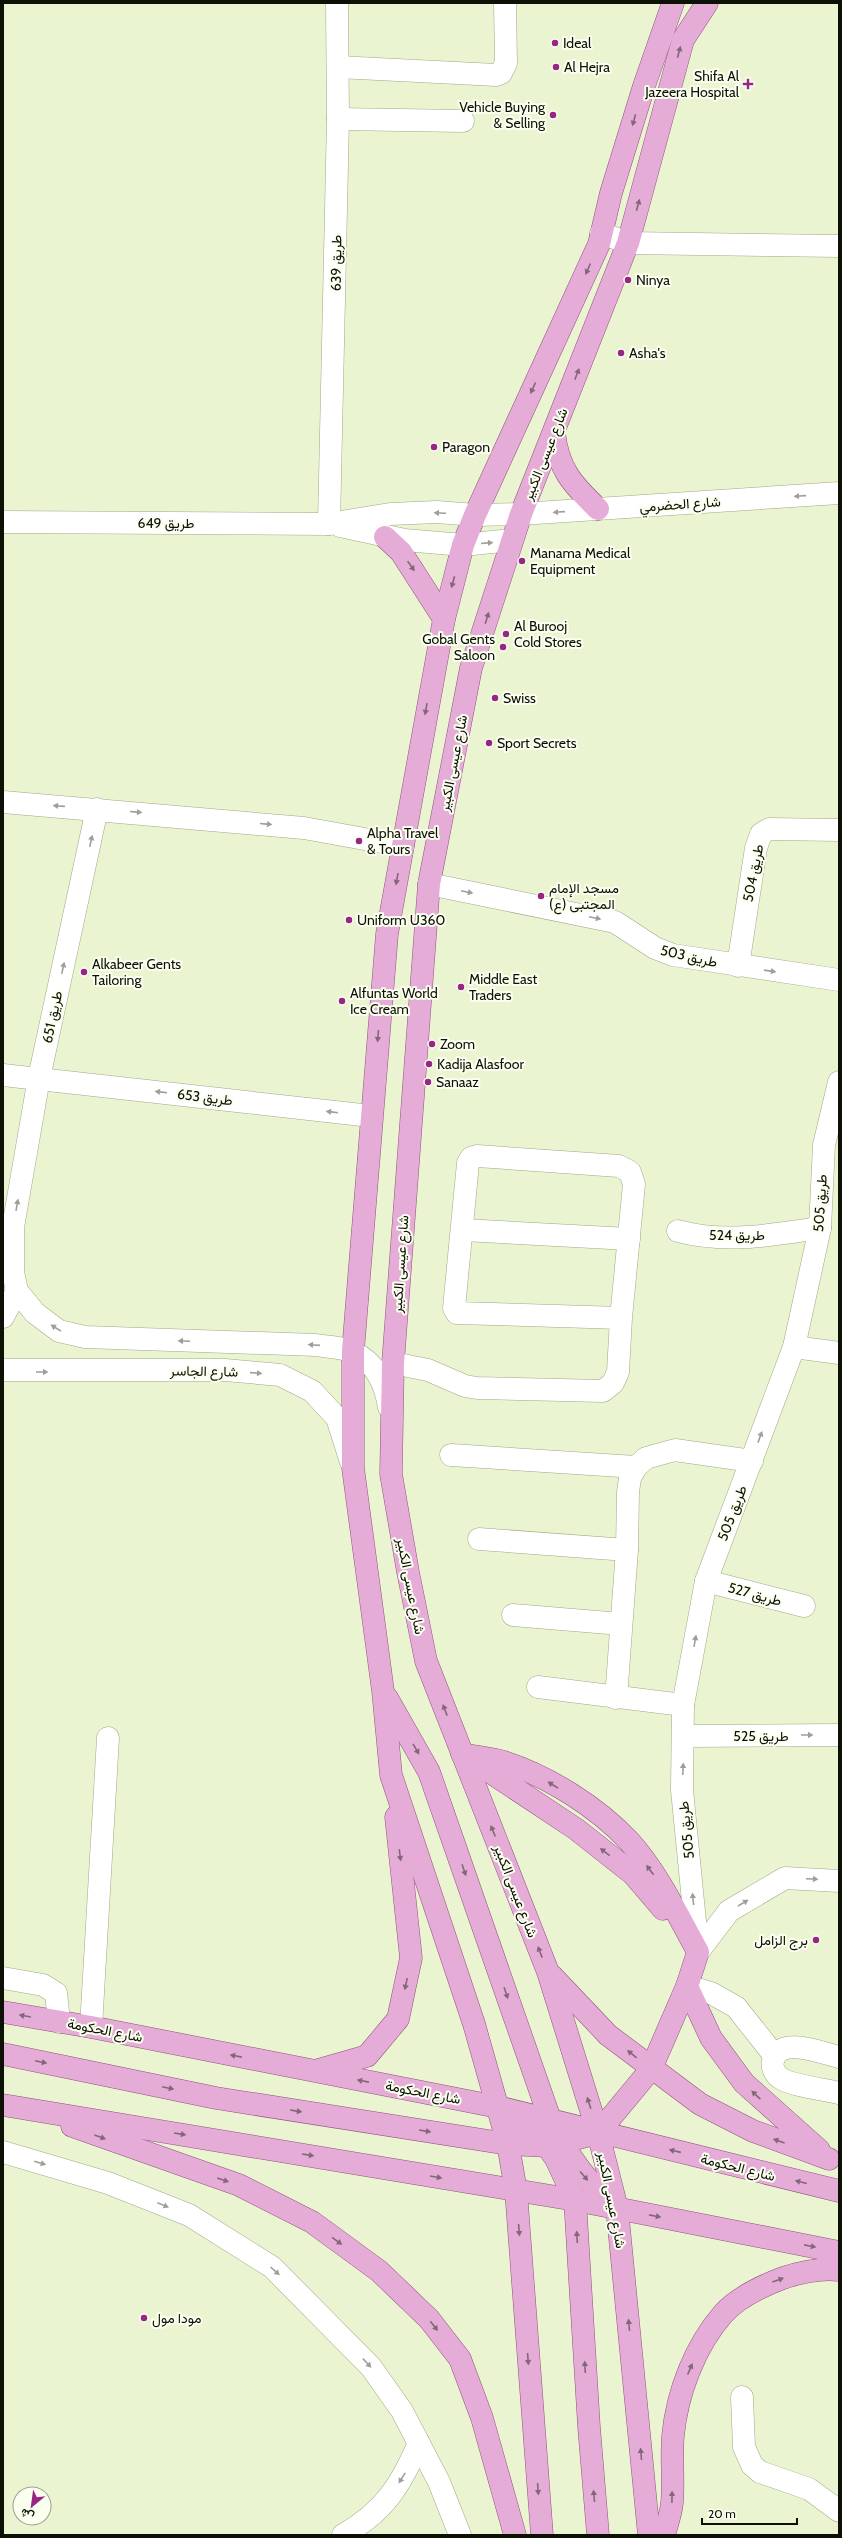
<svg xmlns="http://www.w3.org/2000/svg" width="842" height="2538" font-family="Cabin,Vazirmatn,sans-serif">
  <rect width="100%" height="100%" fill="#ebf4d0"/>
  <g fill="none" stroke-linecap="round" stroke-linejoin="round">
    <defs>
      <g id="minor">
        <polyline points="338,67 496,75 501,73 506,63 505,3"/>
        <polyline points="338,119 463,121"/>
        <polyline points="601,233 628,243 839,246"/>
        <polyline points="3,522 329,524 390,514 437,512 475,515 521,514 839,493"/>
        <polyline points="329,524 338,119 337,3"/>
        <polyline points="340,526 405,540 463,545 511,540"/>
        <polyline points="3,802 304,828 403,846"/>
        <path d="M97 809 39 1078 13 1227V1272L17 1291 35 1313 59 1331 85 1337 316 1345C327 1347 343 1347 353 1352 376 1363 385 1383 389 1407"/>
        <polyline points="429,884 615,922 655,948 673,955 839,980"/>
        <polyline points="738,966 756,848 761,834 769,829 839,830"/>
        <polyline points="3,1075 371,1116"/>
        <polyline points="463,1230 629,1239"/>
        <path d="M678 1231C726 1244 772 1235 820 1228"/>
        <polyline points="3,1317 17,1291"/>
        <polyline points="794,1347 839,1353"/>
        <polyline points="393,1363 428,1370 465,1386 477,1388 603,1391 613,1383 618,1372 621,1318 634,1184 630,1172 619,1166 477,1156 471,1158 468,1163 454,1308 457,1313 621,1318"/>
        <polyline points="3,1370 225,1370 280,1375 312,1391 337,1418 351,1462"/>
        <polyline points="451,1455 636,1467"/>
        <polyline points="479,1539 627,1550"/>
        <polyline points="706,1581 804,1606"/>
        <polyline points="513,1615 621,1624"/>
        <polyline points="538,1687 683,1705"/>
        <polyline points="616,1698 627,1550 628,1492 630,1478 636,1467 646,1458 675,1450 752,1461"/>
        <polyline points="684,1736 839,1735"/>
        <polyline points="698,1952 682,1790 683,1705 706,1581 794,1347 820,1228 824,1145 839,1082"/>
        <polyline points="698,1952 729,1911 785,1878 839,1881"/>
        <polyline points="3,1978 43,1985 56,1993 59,2022"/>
        <polyline points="687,1986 711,1993 736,2007 774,2055"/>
        <polyline points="91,2027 108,1738"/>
        <path d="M839 2057C822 2053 779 2035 773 2061 771 2068 776 2076 782 2079 791 2085 827 2090 839 2093"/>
        <polyline points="3,2152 108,2183 189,2215 272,2267 371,2367 402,2411 439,2482 460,2535"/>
        <polyline points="742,2397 744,2447 752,2465 760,2472 809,2489 839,2511"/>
        <path d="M343 2535C384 2512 401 2485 419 2443"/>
      </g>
      <g id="major">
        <path d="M554 432C558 469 572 484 598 509"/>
        <polyline points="385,537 401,552 444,619"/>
        <path d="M387 1698 429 1772 550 2119C566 2153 586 2183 616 2207"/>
        <polyline points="472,1760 576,1829 633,1874 663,1909"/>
        <polyline points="552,1976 608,2035 700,2104 753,2131 829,2159"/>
        <polyline points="687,1986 711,2038 744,2083 819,2150"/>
        <polyline points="3,2012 91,2027 498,2107 839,2191"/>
        <path d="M3 2054 216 2098 508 2144 547 2146 598 2133 651 2069 687 1986 698 1952C677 1914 658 1873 629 1841 597 1807 548 1776 504 1762 491 1758 476 1757 462 1754"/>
        <polyline points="318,2070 367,2056 398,2019 411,1958 396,1817"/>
        <polyline points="3,2105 575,2200 839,2252"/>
        <polyline points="502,2110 547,2146 556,2159 575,2200 589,2427 598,2535"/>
        <polyline points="72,2126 239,2185 312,2222 379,2271 429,2319 460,2359 482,2418 515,2535"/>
        <polyline points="542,2535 516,2191 508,2144 474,2024 391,1775 383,1691 353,1468 353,1351 387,934 444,619 463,545 475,515 599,244 611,193 644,86 673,3"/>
        <polyline points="649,2535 617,2208 598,2133 548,1972 426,1661 408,1572 391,1474 393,1363 429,884 471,668 521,514 628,243 683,40 707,3"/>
        <path d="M664 2535C667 2525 671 2513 672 2503 674 2480 671 2458 673 2436 677 2393 695 2346 723 2314 738 2297 762 2286 783 2278 801 2272 820 2268 839 2270"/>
      </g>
    </defs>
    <!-- minor casing -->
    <use href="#minor" stroke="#a0a886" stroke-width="23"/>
    <!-- major casing -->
    <use href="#major" stroke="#8e527d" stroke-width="23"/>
    <!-- minor -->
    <use href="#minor" stroke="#fff" stroke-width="22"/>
    <!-- major -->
    <use href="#major" stroke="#e5acd8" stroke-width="22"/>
  </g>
  <!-- one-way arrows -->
  <defs><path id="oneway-solid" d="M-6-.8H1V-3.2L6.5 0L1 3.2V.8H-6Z"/></defs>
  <g fill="#846679">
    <use href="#oneway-solid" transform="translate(679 52) rotate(-75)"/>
    <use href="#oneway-solid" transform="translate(634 120) rotate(105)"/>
    <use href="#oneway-solid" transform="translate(638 205) rotate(-75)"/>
    <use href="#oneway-solid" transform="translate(588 269) rotate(114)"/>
    <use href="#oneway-solid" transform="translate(577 374) rotate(-69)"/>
    <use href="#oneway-solid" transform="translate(533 388) rotate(115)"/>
    <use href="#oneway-solid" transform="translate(411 566) rotate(55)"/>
    <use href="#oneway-solid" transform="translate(453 582) rotate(105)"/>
    <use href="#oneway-solid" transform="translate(487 618) rotate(-73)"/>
    <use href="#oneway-solid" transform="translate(426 709) rotate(100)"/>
    <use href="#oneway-solid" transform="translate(397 879) rotate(100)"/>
    <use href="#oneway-solid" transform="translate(378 1036) rotate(95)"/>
    <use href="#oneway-solid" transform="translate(445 1710) rotate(-111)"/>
    <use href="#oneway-solid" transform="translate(416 1749) rotate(60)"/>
    <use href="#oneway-solid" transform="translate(553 1785) rotate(-148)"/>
    <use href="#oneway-solid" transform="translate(493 1831) rotate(-112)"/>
    <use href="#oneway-solid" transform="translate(605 1852) rotate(-142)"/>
    <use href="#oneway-solid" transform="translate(400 1855) rotate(83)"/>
    <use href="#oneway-solid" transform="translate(464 1870) rotate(71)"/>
    <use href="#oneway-solid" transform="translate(650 1870) rotate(-127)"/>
    <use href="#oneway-solid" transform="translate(540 1952) rotate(-111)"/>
    <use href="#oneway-solid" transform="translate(406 1984) rotate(102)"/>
    <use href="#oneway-solid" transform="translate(506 1993) rotate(71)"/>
    <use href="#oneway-solid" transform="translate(25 2016) rotate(-170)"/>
    <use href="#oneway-solid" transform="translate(632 2054) rotate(-141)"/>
    <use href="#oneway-solid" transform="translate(236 2056) rotate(-169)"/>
    <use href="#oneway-solid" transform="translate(41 2062) rotate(12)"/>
    <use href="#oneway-solid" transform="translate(363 2081) rotate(-169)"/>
    <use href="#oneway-solid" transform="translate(168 2088) rotate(12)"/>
    <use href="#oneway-solid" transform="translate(756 2095) rotate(-137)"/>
    <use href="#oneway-solid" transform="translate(589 2103) rotate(-108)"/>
    <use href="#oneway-solid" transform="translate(296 2111) rotate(9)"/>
    <use href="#oneway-solid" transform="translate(425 2131) rotate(9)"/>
    <use href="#oneway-solid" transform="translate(180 2134) rotate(9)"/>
    <use href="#oneway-solid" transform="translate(100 2137) rotate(20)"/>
    <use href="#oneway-solid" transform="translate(779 2141) rotate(-160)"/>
    <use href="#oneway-solid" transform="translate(675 2151) rotate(-167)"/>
    <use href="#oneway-solid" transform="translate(308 2155) rotate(9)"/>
    <use href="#oneway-solid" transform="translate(584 2176) rotate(50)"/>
    <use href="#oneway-solid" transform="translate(436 2177) rotate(10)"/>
    <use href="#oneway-solid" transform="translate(223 2180) rotate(19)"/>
    <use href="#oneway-solid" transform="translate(801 2182) rotate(-166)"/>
    <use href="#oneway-solid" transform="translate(655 2216) rotate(11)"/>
    <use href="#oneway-solid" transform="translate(519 2230) rotate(86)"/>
    <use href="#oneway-solid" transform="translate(577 2237) rotate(-93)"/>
    <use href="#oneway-solid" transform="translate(337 2241) rotate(36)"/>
    <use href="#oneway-solid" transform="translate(810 2246) rotate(11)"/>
    <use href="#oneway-solid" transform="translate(778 2280) rotate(-20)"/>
    <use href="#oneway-solid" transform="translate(629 2325) rotate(-95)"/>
    <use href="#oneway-solid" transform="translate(434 2326) rotate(52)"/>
    <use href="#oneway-solid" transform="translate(528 2359) rotate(86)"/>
    <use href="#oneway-solid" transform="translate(585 2367) rotate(-93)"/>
    <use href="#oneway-solid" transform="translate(690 2369) rotate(-67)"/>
    <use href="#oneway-solid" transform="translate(641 2454) rotate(-95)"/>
    <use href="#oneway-solid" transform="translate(538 2489) rotate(86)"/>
    <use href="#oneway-solid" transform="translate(594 2496) rotate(-95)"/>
    <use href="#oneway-solid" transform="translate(672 2497) rotate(-89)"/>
  </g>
  <g fill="#9e9f9b">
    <use href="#oneway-solid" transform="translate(800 496) rotate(176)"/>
    <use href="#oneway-solid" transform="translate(559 512) rotate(176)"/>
    <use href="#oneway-solid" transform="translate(440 513) rotate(-178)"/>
    <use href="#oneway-solid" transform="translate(487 543) rotate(-5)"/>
    <use href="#oneway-solid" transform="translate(59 806) rotate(-176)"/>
    <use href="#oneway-solid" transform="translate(136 812) rotate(5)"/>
    <use href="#oneway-solid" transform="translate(266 824) rotate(5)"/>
    <use href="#oneway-solid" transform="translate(91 841) rotate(-78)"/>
    <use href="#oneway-solid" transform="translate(467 892) rotate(12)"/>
    <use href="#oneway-solid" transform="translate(595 918) rotate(12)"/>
    <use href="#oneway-solid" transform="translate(63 968) rotate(-78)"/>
    <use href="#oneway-solid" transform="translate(770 971) rotate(8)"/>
    <use href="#oneway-solid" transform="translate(161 1092) rotate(-173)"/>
    <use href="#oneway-solid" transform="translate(332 1112) rotate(-173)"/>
    <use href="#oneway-solid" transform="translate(17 1205) rotate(-80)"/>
    <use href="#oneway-solid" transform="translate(56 1328) rotate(-148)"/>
    <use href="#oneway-solid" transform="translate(184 1341) rotate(-178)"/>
    <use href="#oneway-solid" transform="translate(314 1345) rotate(-176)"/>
    <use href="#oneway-solid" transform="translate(42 1372)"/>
    <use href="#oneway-solid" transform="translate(256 1373) rotate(4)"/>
    <use href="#oneway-solid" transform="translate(760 1437) rotate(-70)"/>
    <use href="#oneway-solid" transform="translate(695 1641) rotate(-80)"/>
    <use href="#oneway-solid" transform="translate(807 1735)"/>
    <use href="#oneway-solid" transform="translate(683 1769) rotate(-88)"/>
    <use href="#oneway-solid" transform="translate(812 1879) rotate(3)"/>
    <use href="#oneway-solid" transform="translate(693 1899) rotate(-96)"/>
    <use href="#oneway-solid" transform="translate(743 1903) rotate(-31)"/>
    <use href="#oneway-solid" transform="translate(40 2163) rotate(16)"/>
    <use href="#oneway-solid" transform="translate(163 2205) rotate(22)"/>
    <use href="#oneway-solid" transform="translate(275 2271) rotate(42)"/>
    <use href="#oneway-solid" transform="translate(367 2363) rotate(47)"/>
    <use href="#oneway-solid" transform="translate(402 2478) rotate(122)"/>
  </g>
  <!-- markers -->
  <g fill="#962583" stroke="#fbfff0" stroke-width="1.5">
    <circle cx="555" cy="43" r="4"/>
    <circle cx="556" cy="67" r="4"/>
    <path d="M746 78h4v4h4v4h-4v4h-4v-4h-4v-4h4z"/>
    <circle cx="553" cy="115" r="4"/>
    <circle cx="628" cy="280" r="4"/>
    <circle cx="621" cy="353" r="4"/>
    <circle cx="434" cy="447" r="4"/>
    <circle cx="522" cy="561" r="4"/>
    <circle cx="506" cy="634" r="4"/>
    <circle cx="503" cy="647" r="4"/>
    <circle cx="495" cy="698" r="4"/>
    <circle cx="489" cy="743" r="4"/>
    <circle cx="359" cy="841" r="4"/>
    <circle cx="541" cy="896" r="4"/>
    <circle cx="349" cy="920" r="4"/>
    <circle cx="84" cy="972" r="4"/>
    <circle cx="461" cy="987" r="4"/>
    <circle cx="342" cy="1001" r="4"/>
    <circle cx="432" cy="1044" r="4"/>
    <circle cx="429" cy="1064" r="4"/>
    <circle cx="428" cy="1082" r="4"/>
    <circle cx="816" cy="1940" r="4"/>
    <circle cx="144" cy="2318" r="4"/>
  </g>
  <g text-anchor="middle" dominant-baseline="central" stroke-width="4" stroke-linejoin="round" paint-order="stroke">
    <!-- poi labels -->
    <g font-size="14" fill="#0d1004" stroke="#fbfff0" text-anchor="start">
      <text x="563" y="43">Ideal</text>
      <text x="564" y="67">Al Hejra</text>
      <text x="739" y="76" text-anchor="end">Shifa Al<tspan x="739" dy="16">Jazeera Hospital</tspan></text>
      <text x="545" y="107" text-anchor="end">Vehicle Buying<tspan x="545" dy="16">&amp; Selling</tspan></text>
      <text x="636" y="280">Ninya</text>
      <text x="629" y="353">Asha's</text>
      <text x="442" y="447">Paragon</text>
      <text x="530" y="553">Manama Medical<tspan x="530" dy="16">Equipment</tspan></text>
      <text x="514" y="626">Al Burooj<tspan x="514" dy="16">Cold Stores</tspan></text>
      <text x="495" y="639" text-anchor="end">Gobal Gents<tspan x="495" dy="16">Saloon</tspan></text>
      <text x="503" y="698">Swiss</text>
      <text x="497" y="743">Sport Secrets</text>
      <text x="367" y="833">Alpha Travel<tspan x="367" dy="16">&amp; Tours</tspan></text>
      <text x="549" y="888">مسجد الإمام<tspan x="549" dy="16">المجتبى (ع)</tspan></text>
      <text x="357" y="920">Uniform U360</text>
      <text x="92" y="964">Alkabeer Gents<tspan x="92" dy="16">Tailoring</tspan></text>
      <text x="469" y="979">Middle East<tspan x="469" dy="16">Traders</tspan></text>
      <text x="350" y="993">Alfuntas World<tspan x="350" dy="16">Ice Cream</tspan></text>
      <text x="440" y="1044">Zoom</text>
      <text x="437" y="1064">Kadija Alasfoor</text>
      <text x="436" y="1082">Sanaaz</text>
      <text x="808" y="1940" text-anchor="end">برج الزامل</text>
      <text x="152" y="2318">مودا مول</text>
    </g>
    <!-- street labels -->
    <g font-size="14" fill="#0d1004" stroke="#fbfff0">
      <text transform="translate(336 263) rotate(-89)">طريق 639</text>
      <text transform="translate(545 454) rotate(-68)">شارع عيسى الكبير</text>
      <text transform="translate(680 504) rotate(-4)">شارع الحضرمي</text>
      <text x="166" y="523">طريق 649</text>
      <text transform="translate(453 763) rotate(-79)">شارع عيسى الكبير</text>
      <text transform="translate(753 873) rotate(-79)">طريق 504</text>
      <text transform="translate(689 956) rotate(13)">طريق 503</text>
      <text transform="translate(52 1017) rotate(-78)">طريق 651</text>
      <text transform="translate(205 1097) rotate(7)">طريق 653</text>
      <text transform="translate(820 1203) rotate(-86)">طريق 505</text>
      <text x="737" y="1235">طريق 524</text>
      <text transform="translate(400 1264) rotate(-86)">شارع عيسى الكبير</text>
      <text transform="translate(204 1371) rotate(1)">شارع الجاسر</text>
      <text transform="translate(732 1513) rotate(-69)">طريق 505</text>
      <text transform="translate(411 1586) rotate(79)">شارع عيسى الكبير</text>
      <text transform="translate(755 1594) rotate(15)">طريق 527</text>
      <text x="761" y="1736">طريق 525</text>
      <text transform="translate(686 1830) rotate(-96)">طريق 505</text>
      <text transform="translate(516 1891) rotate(69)">شارع عيسى الكبير</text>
      <text transform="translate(105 2030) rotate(11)">شارع الحكومة</text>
      <text transform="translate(423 2092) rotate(11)">شارع الحكومة</text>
      <text transform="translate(738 2167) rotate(14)">شارع الحكومة</text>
      <text transform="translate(612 2200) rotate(79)">شارع عيسى الكبير</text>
    </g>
  </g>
  <!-- border -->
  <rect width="842" height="2538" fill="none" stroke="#0d1004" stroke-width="8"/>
  <!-- north arrow -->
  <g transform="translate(32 2506) rotate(209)"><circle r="19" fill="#fbfff0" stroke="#9c9f92"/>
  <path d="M0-3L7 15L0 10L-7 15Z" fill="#962583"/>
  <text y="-6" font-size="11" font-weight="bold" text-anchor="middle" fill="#0d1004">ش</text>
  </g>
  <!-- scale -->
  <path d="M702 2518v6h95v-6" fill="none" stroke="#0d1004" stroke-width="2"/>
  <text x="708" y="2518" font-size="12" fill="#0d1004" stroke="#fbfff0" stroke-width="3" paint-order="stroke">20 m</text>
</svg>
